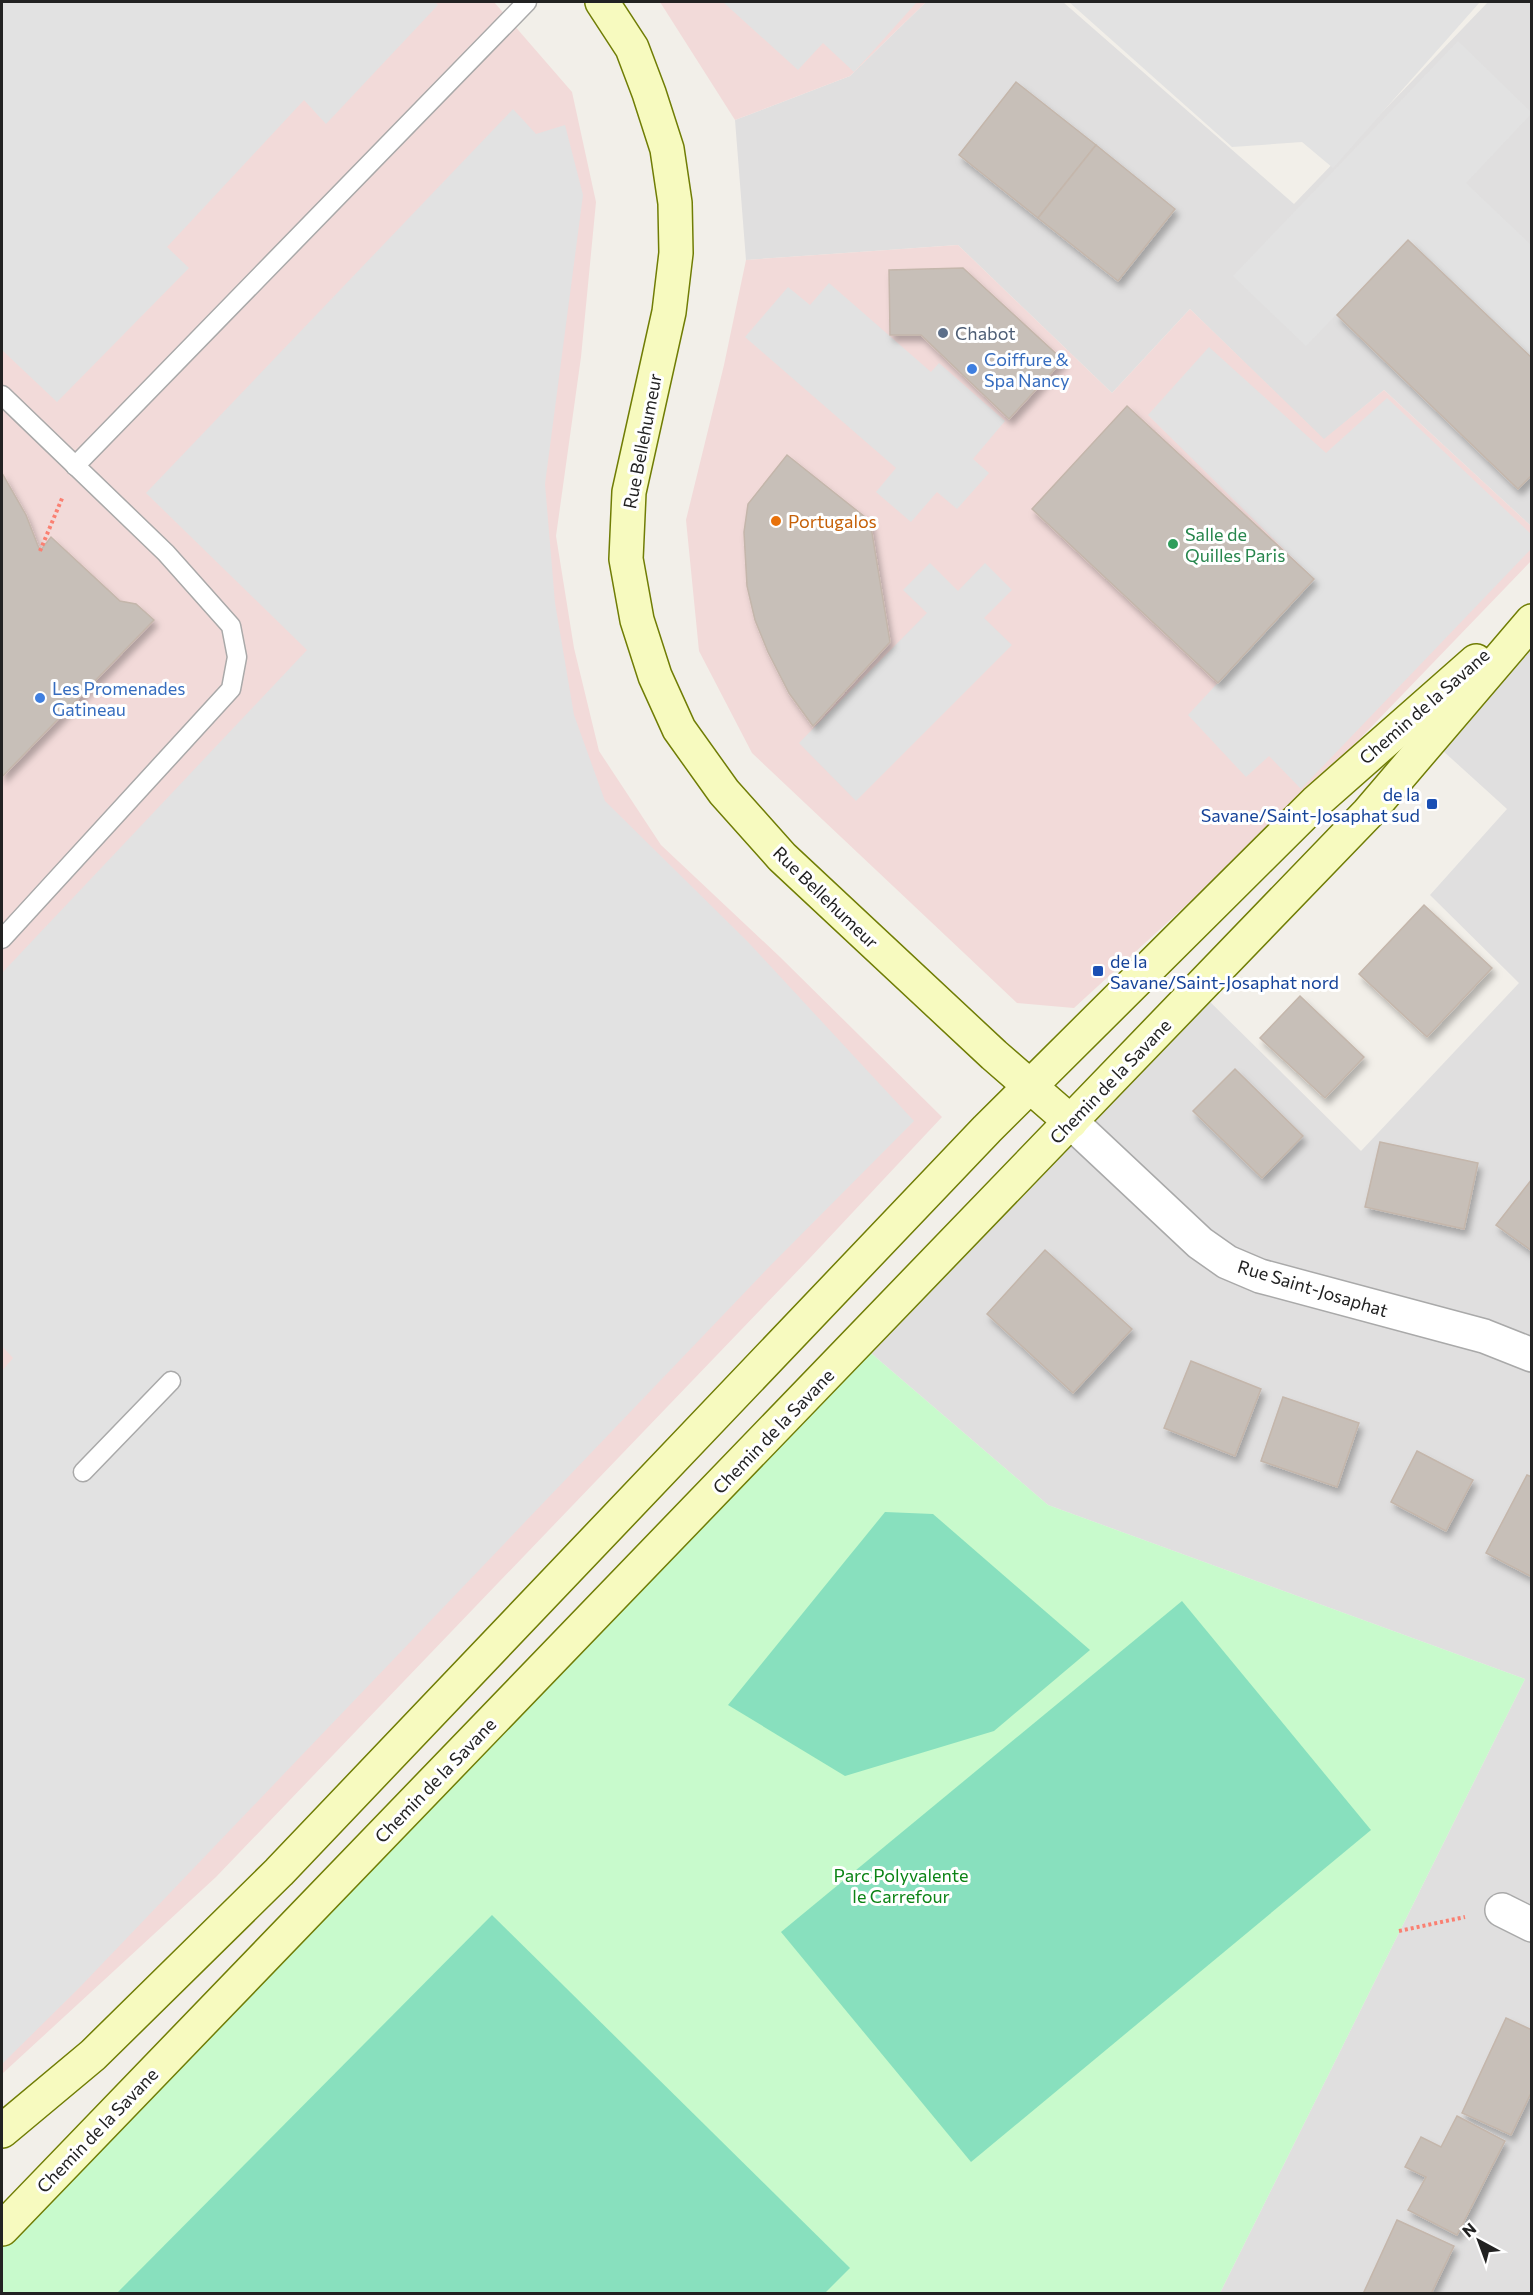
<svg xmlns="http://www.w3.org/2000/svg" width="1533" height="2295" font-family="Commissioner,sans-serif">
  <defs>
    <filter id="shadow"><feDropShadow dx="3.5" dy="6" stdDeviation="3" flood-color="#0004"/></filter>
  </defs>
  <rect width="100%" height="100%" fill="#f2efe9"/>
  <!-- residential -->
  <g fill="#e0dfdf">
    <polygon points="926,2 1063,2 1294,204 1488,2 1531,2 1531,526 1384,390 1324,440 1190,309 1112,393 958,245 746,260 735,120 850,76"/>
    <polygon points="1531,621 1531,2293 1220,2293 1525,1679 1048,1505 858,1342 1198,990 1361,1151 1519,983 1430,895 1507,809 1431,740"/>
  </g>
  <!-- commercial -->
  <g fill="#f2dad9">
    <polygon points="2,2 494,2 572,92 596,202 581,357 556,536 574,648 599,751 661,845 780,957 942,1117 809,1259 216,1877 2,2074"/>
    <polygon points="660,2 926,2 850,76 735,120"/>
    <polygon points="958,245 1112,393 1190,309 1324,439 1384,390 1531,526 1531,561 1300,801 1074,1008 1017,1003 752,753 699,651 686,520 724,365 746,260"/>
  </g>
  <!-- park -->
  <polygon fill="#c8facc" points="858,1342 1048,1505 1525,1679 1220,2293 2,2293 2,2231"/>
  <!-- pitch -->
  <g fill="#88e0be">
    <polygon points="885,1512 933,1514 1090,1650 994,1731 845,1776 728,1705"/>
    <polygon points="1182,1601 1371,1830 971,2162 781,1932"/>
    <polygon points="492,1915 850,2268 824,2294 117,2293"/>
  </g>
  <!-- parking -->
  <g fill="#e2e2e2">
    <polygon points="2,2 435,2 438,5 326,124 304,100 167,247 189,268 57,402 2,350"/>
    <polygon points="723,2 917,2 854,72 823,43 798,70"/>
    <polygon points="1069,2 1480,2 1333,168 1302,142 1232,147"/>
    <polygon points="1458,41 1531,112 1531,114 1466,183 1531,245 1531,358 1408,240 1306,346 1233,276"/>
    <polygon points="513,109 536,134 565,125 583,195 545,484 555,603 574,715 605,801 748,942 914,1121 768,1268 80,1987 2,2064 2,1371 13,1358 2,1346 2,973 307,650 146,493"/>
    <polygon points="829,283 931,372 939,363 1005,421 973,459 989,473 957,509 937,492 911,522 876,492 896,468 745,337 788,287 810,305"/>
    <polygon points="1209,347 1326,453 1387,398 1531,534 1531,549 1301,789 1269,756 1246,777 1188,715 1314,579 1148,415"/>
    <polygon points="930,563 958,591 985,563 1012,590 984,618 1012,645 856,801 799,743 927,613 903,590"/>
  </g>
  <!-- building -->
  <g fill="#c7bfb8" stroke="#c4b6ab" stroke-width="1.5" filter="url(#shadow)">
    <polygon points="1016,82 1096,145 1038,218 959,155"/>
    <polygon points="1096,145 1175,209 1118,281 1038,218"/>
    <polygon points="1408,240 1532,358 1532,475 1518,489 1337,315"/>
    <polygon points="963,268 1063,360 1009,419 921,335 890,335 889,270"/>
    <polygon points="1127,406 1314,579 1218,683 1032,509"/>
    <polygon points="787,455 870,521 890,642 813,726 789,693 768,652 755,620 747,586 744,532 748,504"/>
    <polygon points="2,473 26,515 40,551 51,537 120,601 136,604 154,620 2,777"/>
    <polygon points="1424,905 1492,968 1427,1037 1359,974"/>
    <polygon points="1300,996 1364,1057 1325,1098 1260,1038"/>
    <polygon points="1235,1069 1303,1136 1262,1178 1193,1111"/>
    <polygon points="1380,1142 1478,1163 1464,1229 1365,1207"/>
    <polygon points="1532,1179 1532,1251 1496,1225"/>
    <polygon points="1045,1250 1132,1329 1073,1393 987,1314"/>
    <polygon points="1191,1361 1261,1389 1235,1456 1164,1428"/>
    <polygon points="1283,1397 1359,1423 1337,1487 1261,1461"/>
    <polygon points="1417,1451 1473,1480 1446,1531 1391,1502"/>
    <polygon points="1527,1475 1532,1477 1532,1577 1486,1553"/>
    <polygon points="1506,2018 1532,2030 1532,2091 1511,2135 1462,2113"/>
    <polygon points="1457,2116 1505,2141 1457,2235 1408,2210 1426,2177 1405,2167 1421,2137 1441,2147"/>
    <polygon points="1397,2220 1454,2246 1431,2294 1363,2294"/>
  </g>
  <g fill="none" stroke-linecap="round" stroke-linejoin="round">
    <defs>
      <g id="lane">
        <polyline points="2,395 166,553 231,626 237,657 231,689 2,939"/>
        <polyline points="75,466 527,2"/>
        <polyline points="83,1472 171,1381"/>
      </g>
      <g id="street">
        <polyline points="1071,1122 1200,1243 1227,1262 1260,1276 1484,1336 1532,1355"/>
        <polyline points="1502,1910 1532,1925"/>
      </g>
      <g id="secondary">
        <polyline points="602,2 632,48 649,93 667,149 675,203 676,253 669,312 629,492 626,559 637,620 655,676 679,729 724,792 782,857 994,1055 1071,1122"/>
        <polyline points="2,2131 93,2055 279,1872 987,1129 1316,802 1476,661"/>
        <polyline points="2,2229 1368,813 1532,621"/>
      </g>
    </defs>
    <!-- lane casing -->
    <use href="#lane" stroke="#a9a9a9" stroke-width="21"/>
    <!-- street casing -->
    <use href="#street" stroke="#a9a9a9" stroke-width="36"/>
    <!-- secondary casing -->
    <use href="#secondary" stroke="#707d05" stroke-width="36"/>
    <!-- path -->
    <g stroke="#fa8072" stroke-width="4" stroke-dasharray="3 3" stroke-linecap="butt">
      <polyline points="40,551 63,496"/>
      <polyline points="1399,1931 1465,1917"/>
    </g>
    <!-- lane -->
    <use href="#lane" stroke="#fff" stroke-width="18"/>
    <!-- street -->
    <use href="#street" stroke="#fff" stroke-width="33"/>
    <!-- secondary -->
    <use href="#secondary" stroke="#f7fabf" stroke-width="33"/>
  </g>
  <!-- markers -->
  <circle fill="#5c6f8a" stroke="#fff" stroke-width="2" cx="943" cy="333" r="6"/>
  <g fill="#3f7fe0" stroke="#fff" stroke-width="2">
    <circle cx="972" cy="369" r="6"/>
    <circle cx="40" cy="698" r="6"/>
  </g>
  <circle fill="#e8710a" stroke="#fff" stroke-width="2" cx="776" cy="521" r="6"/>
  <circle fill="#2e9e5b" stroke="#fff" stroke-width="2" cx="1173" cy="544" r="6"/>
  <g fill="#1a4fb4" stroke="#fff" stroke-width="2">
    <rect x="1426" y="798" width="12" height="12" rx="3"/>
    <rect x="1092" y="965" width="12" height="12" rx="3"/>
  </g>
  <g text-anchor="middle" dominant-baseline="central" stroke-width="6" stroke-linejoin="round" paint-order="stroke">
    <!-- service labels -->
    <g font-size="18" fill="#4e5e75" stroke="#fff" text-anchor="start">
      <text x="955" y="333">Chabot</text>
    </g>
    <!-- shop labels -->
    <g font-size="18" fill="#366cbe" stroke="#fff" text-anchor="start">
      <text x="984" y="359">Coiffure &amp;<tspan x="984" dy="21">Spa Nancy</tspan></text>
      <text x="52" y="688">Les Promenades<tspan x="52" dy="21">Gatineau</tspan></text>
    </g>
    <!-- street labels -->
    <g font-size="18" fill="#222" stroke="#fff">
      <text transform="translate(642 441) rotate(-79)">Rue Bellehumeur</text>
      <text transform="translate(1424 706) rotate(-41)">Chemin de la Savane</text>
      <text transform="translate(826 897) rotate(44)">Rue Bellehumeur</text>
      <text transform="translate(1110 1081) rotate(-46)">Chemin de la Savane</text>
      <text transform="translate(1313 1288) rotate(17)">Rue Saint-Josaphat</text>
      <text transform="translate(773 1431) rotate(-46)">Chemin de la Savane</text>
      <text transform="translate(435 1780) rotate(-46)">Chemin de la Savane</text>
      <text transform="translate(97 2130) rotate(-46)">Chemin de la Savane</text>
    </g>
    <!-- food labels -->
    <g font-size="18" fill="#c56008" stroke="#fff" text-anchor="start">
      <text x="788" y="521">Portugalos</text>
    </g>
    <!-- leisure labels -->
    <g font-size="18" fill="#27864d" stroke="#fff" text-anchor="start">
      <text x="1185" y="534">Salle de<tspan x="1185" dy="21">Quilles Paris</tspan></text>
    </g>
    <!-- transit labels -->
    <g font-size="18" fill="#164399" stroke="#fff" text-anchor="end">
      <text x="1420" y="794">de la<tspan x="1420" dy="21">Savane/Saint-Josaphat sud</tspan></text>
      <text x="1110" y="961" text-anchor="start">de la<tspan x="1110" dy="21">Savane/Saint-Josaphat nord</tspan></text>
    </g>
    <!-- park labels -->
    <g font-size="18" fill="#0c8416" stroke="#fff">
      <text x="901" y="1875">Parc Polyvalente<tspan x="901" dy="21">le Carrefour</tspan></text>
    </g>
  </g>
  <!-- border -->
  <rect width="1533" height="2295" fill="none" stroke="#222222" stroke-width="6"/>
  <!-- north arrow -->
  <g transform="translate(1479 2241) rotate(319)" stroke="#ffffff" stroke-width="4.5" paint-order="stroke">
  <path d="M0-4.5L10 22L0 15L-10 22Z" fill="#222222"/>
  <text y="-9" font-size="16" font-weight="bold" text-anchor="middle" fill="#222222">N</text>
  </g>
</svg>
